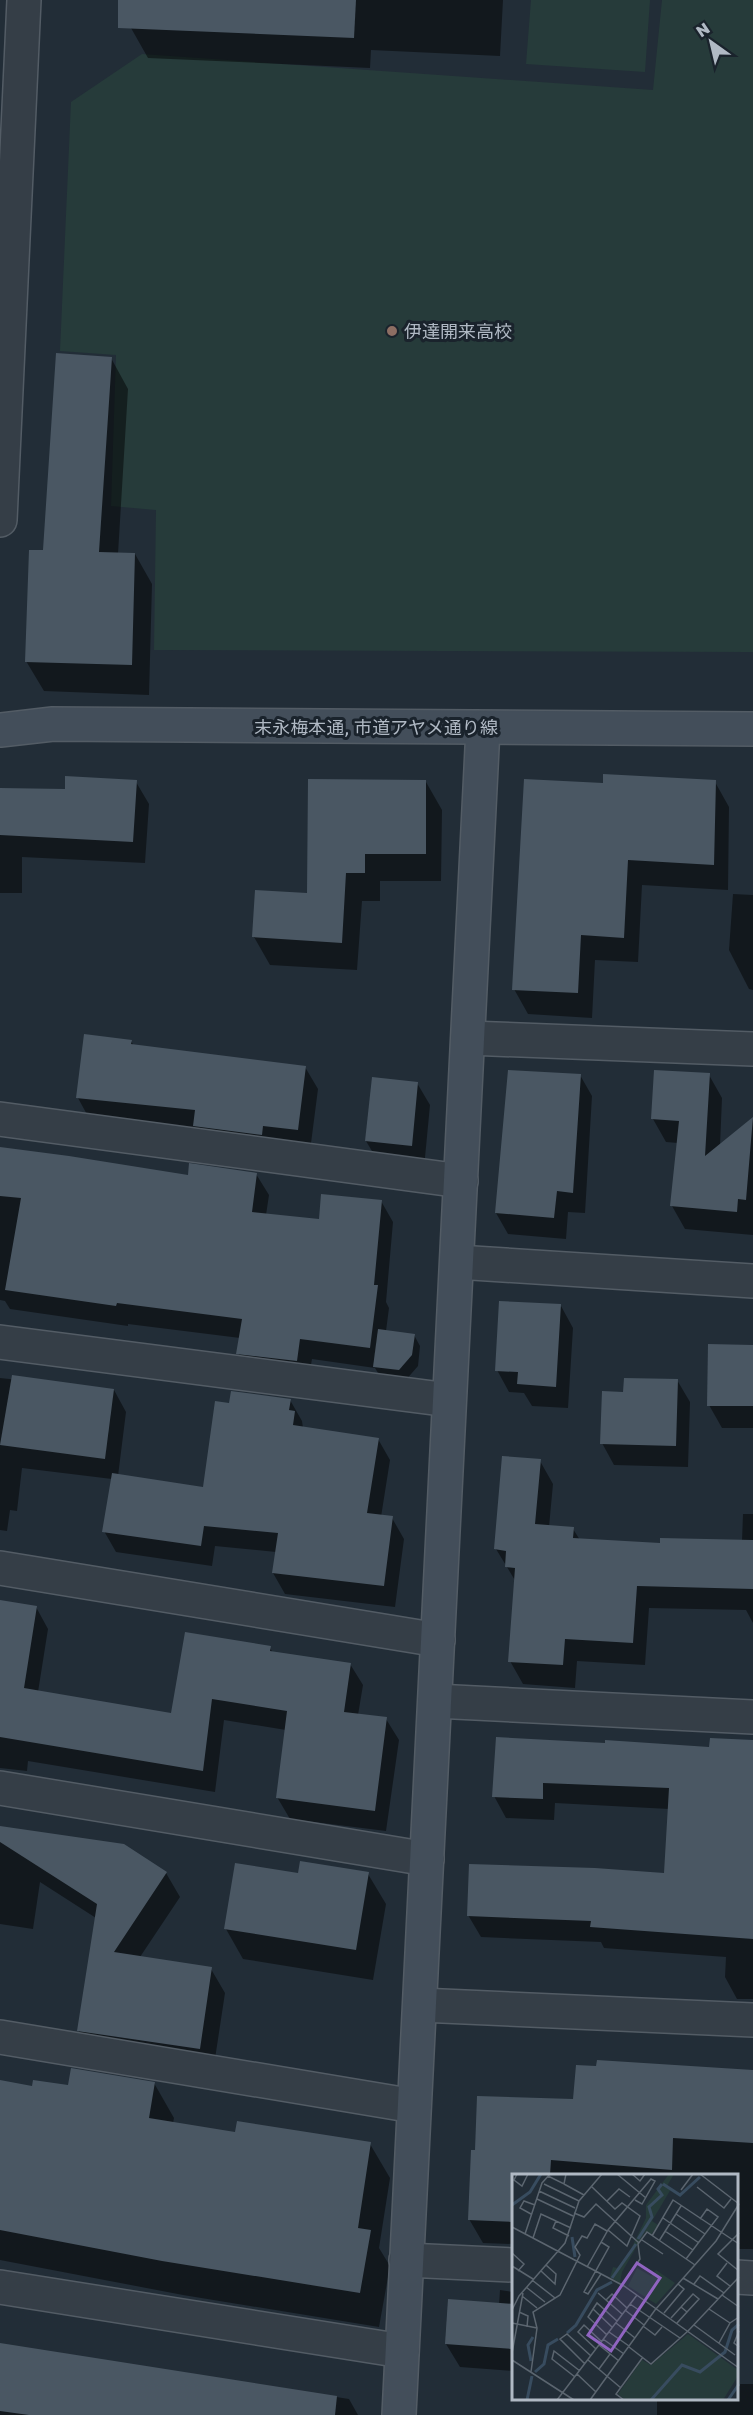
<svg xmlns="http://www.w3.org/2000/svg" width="753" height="2415" font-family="'Golos Text','Noto Sans JP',sans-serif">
  <rect width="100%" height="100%" fill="#222d37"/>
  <!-- green -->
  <g fill="#263b3a">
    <polygon points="531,0 650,0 645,72 526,64"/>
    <polygon points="662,0 753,0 753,652 154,650 156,510 111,506 116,355 60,351 71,102 142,54 653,90"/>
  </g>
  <!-- shadow -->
  <g fill="#0007">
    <polygon points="132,0 503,0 500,56 371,50 370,68 148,58 131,28"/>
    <polygon points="111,358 128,389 118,554 135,554 152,584 149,695 44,691 26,661 45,552"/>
    <polygon points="136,782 149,804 145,863 22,857 22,893 0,893 0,790 66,790"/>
    <polygon points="426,782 442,810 441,881 380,881 380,901 362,901 357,970 270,965 254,937 309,895"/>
    <polygon points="715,782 729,807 728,890 642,885 638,962 595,960 592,1018 528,1014 514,989 604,785"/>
    <polygon points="733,894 753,895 753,990 749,989 729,950"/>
    <polygon points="131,1041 134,1046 305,1067 318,1089 310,1151 90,1120 78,1098"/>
    <polygon points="580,1075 592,1096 585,1213 568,1212 566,1239 508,1234 496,1213"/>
    <polygon points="709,1075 722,1098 720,1146 753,1119 753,1235 685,1229 672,1206 678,1143 666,1142 653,1119"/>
    <polygon points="417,1083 430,1105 424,1168 379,1163 366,1141"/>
    <polygon points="0,1148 189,1177 256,1174 269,1195 266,1215 320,1220 381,1201 393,1222 386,1302 389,1308 386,1331 414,1335 420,1346 418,1366 405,1381 381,1378 375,1368 312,1359 308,1382 250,1375 238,1353 240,1338 128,1324 128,1326 10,1309 5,1301 0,1300"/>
    <polygon points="561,1306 573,1328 568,1408 532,1406 524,1393 509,1392 497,1370"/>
    <polygon points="753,1346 753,1428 722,1428 709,1405"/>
    <polygon points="0,1378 114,1390 126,1412 118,1476 204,1488 230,1404 290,1400 302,1421 303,1428 378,1439 390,1460 381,1517 392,1518 404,1539 395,1607 285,1594 273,1573 276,1552 215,1546 212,1566 116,1552 104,1531 112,1479 22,1468 17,1511 10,1510 7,1531 0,1530"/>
    <polygon points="677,1380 690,1402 688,1467 614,1465 602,1443 625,1393"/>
    <polygon points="540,1461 553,1484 549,1527 573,1529 580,1540 661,1545 742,1541 743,1514 753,1514 753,1623 746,1610 649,1608 645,1665 577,1661 575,1688 523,1684 510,1661 516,1582 496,1549"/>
    <polygon points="0,1602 36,1607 48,1629 38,1692 172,1715 270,1648 273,1653 350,1664 363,1685 358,1715 386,1719 399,1740 386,1831 290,1819 277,1797 286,1730 224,1720 215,1792 28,1761 27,1771 0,1768"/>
    <polygon points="497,1739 710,1748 753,1742 753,1999 737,1999 725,1977 726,1957 604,1948 601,1942 481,1937 468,1915 665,1875 669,1809 555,1803 554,1820 506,1818 494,1796"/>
    <polygon points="0,1828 166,1873 180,1897 140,1957 211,1969 225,1993 213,2072 92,2055 78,2030 96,1918 40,1882 33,1929 0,1924"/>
    <polygon points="368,1874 386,1904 373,1980 243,1959 226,1929 299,1875"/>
    <polygon points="753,2071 753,2249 736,2249 736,2175 513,2175 513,2244 483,2243 469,2219 477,2151 574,2101"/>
    <polygon points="0,2081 33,2087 154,2083 174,2118 173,2123 236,2133 370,2144 390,2178 379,2248 390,2266 379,2327 183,2295 0,2260"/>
    <polygon points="500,2290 513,2292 513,2371 460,2367 446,2344 499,2305"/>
    <polygon points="0,2344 349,2399 358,2415 0,2415"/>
    <polygon points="736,2384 753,2384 753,2415 657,2415 657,2398 736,2398"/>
  </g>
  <!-- building -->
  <g fill="#4a5763">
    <polygon points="118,0 356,0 354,38 118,28"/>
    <polygon points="56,353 112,357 99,552 135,553 132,665 25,662 29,550 43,550"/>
    <polygon points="603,774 716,780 714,865 628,860 624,938 581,935 578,993 512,990 524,779 603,783"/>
    <polygon points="65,776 137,780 133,842 0,835 0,788 65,789"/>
    <polygon points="308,779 426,780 426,854 365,854 365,873 346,873 342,943 252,937 255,890 307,893"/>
    <polygon points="84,1034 132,1040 131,1044 306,1066 298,1130 263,1126 262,1135 193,1126 195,1110 76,1098"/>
    <polygon points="508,1070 581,1074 573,1193 557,1191 554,1218 495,1213"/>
    <polygon points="654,1070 710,1073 705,1156 753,1117 746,1200 738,1199 737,1212 670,1206 679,1121 651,1119"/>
    <polygon points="372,1077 418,1082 412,1146 365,1141"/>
    <polygon points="0,1147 69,1156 188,1175 189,1163 257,1173 252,1212 319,1219 321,1194 382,1200 374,1285 378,1285 370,1348 300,1339 297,1361 236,1354 242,1319 117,1303 116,1306 5,1290 21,1198 0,1196"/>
    <polygon points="499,1301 561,1304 556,1387 517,1384 518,1372 495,1371"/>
    <polygon points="378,1329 415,1334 412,1355 399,1370 373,1367"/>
    <polygon points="708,1344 753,1345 753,1406 707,1406"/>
    <polygon points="12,1375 114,1389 105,1459 0,1445"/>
    <polygon points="624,1378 678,1379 676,1446 600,1444 602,1391 623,1392"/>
    <polygon points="231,1391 291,1399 289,1410 295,1411 293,1425 379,1438 367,1513 393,1516 384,1586 272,1573 278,1533 204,1526 201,1546 102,1532 112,1473 203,1487 215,1401 229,1403"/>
    <polygon points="502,1456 541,1459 535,1524 574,1527 573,1538 660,1543 660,1538 753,1540 753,1589 637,1586 633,1643 565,1639 563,1665 508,1662 515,1568 505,1567 506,1551 494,1549"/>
    <polygon points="0,1600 37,1606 24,1688 171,1713 185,1632 271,1646 270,1651 351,1663 344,1712 387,1717 375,1811 276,1798 287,1711 212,1699 203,1771 0,1737"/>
    <polygon points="496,1737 605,1743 605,1740 709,1747 710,1738 753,1740 753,1939 590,1927 591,1921 467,1916 469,1864 595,1868 664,1873 669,1788 543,1783 543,1799 492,1797"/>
    <polygon points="0,1826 124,1844 167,1872 114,1952 212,1967 200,2049 77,2031 97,1904 0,1842"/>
    <polygon points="300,1861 369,1872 356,1950 224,1929 235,1863 298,1873"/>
    <polygon points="597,2060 753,2070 753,2143 673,2138 672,2170 551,2160 550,2175 513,2175 513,2222 468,2220 471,2150 475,2150 477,2096 573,2099 576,2065 596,2066"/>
    <polygon points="71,2068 155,2082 149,2118 235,2132 237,2121 371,2142 358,2228 371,2230 360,2293 162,2261 0,2230 0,2080 32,2086 33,2080 68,2085"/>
    <polygon points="448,2299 513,2304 513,2349 445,2344"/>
    <polygon points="0,2343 337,2396 335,2415 29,2415 0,2411"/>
  </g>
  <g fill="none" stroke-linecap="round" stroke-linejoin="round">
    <defs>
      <g id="street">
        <polyline points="0,520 24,0"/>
        <polyline points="468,1038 753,1049"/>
        <polyline points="0,1119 461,1181"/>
        <polyline points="457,1262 753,1281"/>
        <polyline points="0,1342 449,1400"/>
        <polyline points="0,1568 438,1640"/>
        <polyline points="435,1701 753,1717"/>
        <polyline points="0,1788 427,1859"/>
        <polyline points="420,2005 753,2020"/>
        <polyline points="0,2037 414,2106"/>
        <polyline points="406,2260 513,2265"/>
        <polyline points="736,2277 753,2278"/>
        <polyline points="0,2287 402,2351"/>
      </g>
      <g id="secondary">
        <polyline points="0,730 53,724 753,729"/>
        <polyline points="399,2415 483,728"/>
      </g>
    </defs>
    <!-- street casing -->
    <use href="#street" stroke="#535c65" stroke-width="36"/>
    <!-- secondary casing -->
    <use href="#secondary" stroke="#535c65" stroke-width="36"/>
    <!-- street -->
    <use href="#street" stroke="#353e47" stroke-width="33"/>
    <!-- secondary -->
    <use href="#secondary" stroke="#434e5a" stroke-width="33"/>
  </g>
  <!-- markers -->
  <circle fill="#8d6e63" stroke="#1a232c" stroke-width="2" cx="392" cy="331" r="6"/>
  <g text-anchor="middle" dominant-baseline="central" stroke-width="6" stroke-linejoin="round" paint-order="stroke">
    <!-- poi labels -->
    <g font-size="18" fill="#b0b9c4" stroke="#1a232c" text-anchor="start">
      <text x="404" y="331">伊達開来高校</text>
    </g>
    <!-- street labels -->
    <g font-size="18" fill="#b0b9c4" stroke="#1a232c">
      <text x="376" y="727">末永梅本通, 市道アヤメ通り線</text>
    </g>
  </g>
  <!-- overview -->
  <g transform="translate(512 2174)">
    <rect width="226" height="226" fill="#222d37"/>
    <path d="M157 0H162L155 12 159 15 140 47 146 51 139 61 133 58 110 98 108 109 98 103 101 93 105 94 116 81 134 44V31ZM125 94 139 102 144 96 163 109 144 130 116 112ZM176 160 226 196V202L211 226H113L106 220 130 186 139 191Z" fill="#263b3a"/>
    <path fill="none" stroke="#384c5f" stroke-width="3" d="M151 10 168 21 188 3M0 31 18 18 29 0M60 63 63 83M126 65 140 43 137 33 150 21 146 15 150 10M100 104 124 70M55 159 64 151 85 116 100 108M19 187 16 171 21 163M23 198 32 190 36 171 46 165M15 226 20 202M139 226 170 191 188 198 213 178 220 156 227 150M216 226 227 210"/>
    <path fill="none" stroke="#5b656f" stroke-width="1.5" d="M5 0 2 6 10 12 16 0M105 0 134 24M120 0 128 7 133 0M188 0 227 30M36 2 52 10 54 0M32 10 67 27M52 10 72 21M80 13 103 35 110 29 128 42 115 72 96 56M185 13 212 34 219 25M169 16 181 0M27 17 63 34M25 25 61 42M95 27 107 15 118 23M62 39 72 43 84 30 127 69M19 40 8 34 12 27 23 31M164 40 193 60M151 44 187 69M0 53 112 112 227 194M153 57 181 76M227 59 206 80 227 97M13 60 30 9 38 0M57 62 41 54 44 47 59 54M140 62 161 26 227 70M21 64 29 40 44 47M130 66 151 80M147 67 169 32M0 79 12 90 6 97M174 85 206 43 195 35 188 45M215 89 205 102 218 112M0 92 21 105M75 93 96 56 139 5 143 7 130 30 123 26M29 97 43 110 44 100 34 91M89 100 76 120 72 118 97 73 89 68M171 104 206 125M20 106 43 124M182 110 188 102 212 119M110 111 128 85 126 70 135 58 183 91M14 113 33 128M86 119 110 140M210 121 227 133M10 122 25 134M94 126 100 120 115 134M118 130 168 164M169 133 181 120 187 125 175 138M81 135 76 143 95 161M197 135 218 149M0 136 7 122 53 69 67 27 90 0M113 136 132 151M7 138 16 142 15 153M152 139 172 115 166 110M159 144 169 133 175 138 165 149M0 149 25 154M104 149 123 164M182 151 223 181M131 152 143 161 150 153M100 153 81 135 85 129 105 147M227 157 222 169 227 173M97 158 117 172M91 165 112 180M207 169 218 149 227 143M87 171 107 187M117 173 139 190 176 157 227 103M84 175 66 158 72 151 90 168M0 179 11 119M0 186 62 226M76 186 109 214M73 190 48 165 55 160 79 182M87 195 98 180M19 198 25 154 21 138 48 121 68 81 63 73 70 62 75 64 83 50 95 57M65 200 84 218M63 203 40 185 42 177 68 197M45 226 125 121M78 226 143 136 204 67 227 30M112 226 104 220 131 183"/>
    <path fill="#9064c1" fill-opacity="0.15" stroke="#9064c1" stroke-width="3" d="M125 89 148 104 99 177 76 161Z"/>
    <rect width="226" height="226" fill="none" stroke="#b0b9c4" stroke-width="3"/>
  </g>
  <!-- north arrow -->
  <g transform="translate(711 42) rotate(326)" stroke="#1a232c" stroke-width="4.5" paint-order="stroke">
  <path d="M0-4.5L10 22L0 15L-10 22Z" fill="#b0b9c4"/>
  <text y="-9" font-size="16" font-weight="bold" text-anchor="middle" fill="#b0b9c4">N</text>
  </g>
</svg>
